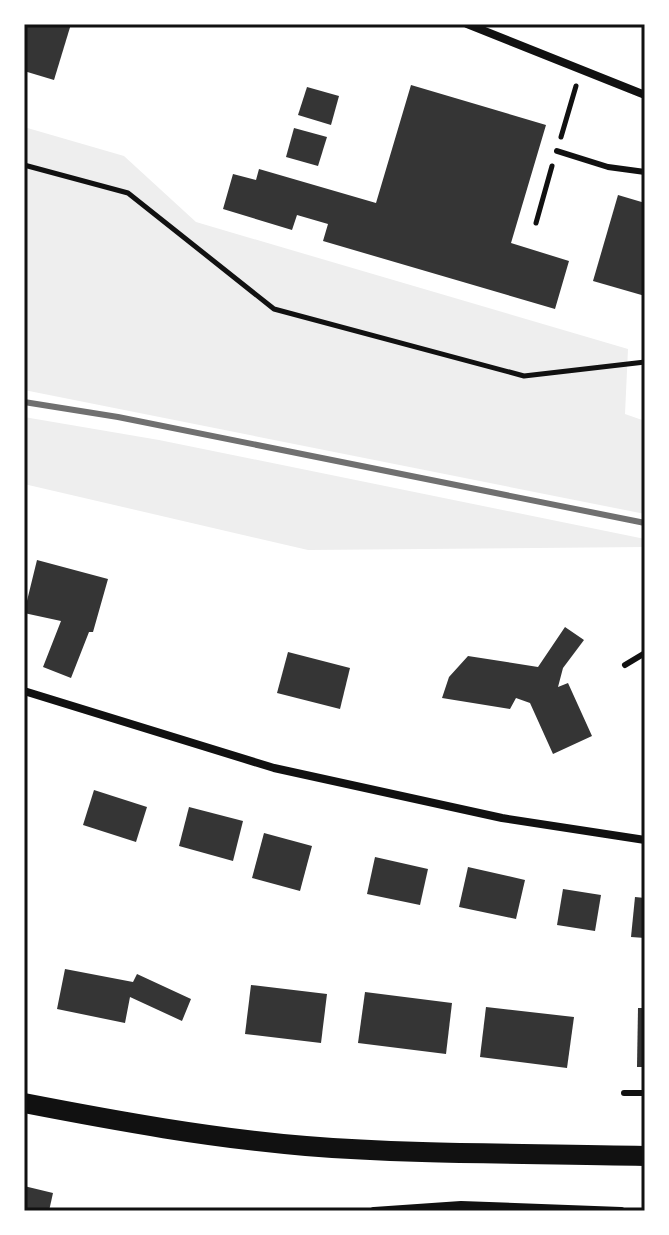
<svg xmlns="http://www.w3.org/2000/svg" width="669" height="1235" font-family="'Archivo Narrow',sans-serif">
  <rect width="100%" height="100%" fill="#fff"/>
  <!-- green -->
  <g fill="#eee">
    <polygon points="24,127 124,156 196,222 628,349 625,414 645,421 645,514 24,390"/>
    <polygon points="24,417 159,440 645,539 645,547 308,550 24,484"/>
  </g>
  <!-- building -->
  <g fill="#353535">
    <polygon points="24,24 71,24 54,80 24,71"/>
    <polygon points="411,85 546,125 511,243 569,261 555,309 323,241 328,224 297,215 292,230 223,209 233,174 256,180 259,169 376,203"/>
    <polygon points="307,87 339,96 331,125 298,115"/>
    <polygon points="294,128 327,137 318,166 286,157"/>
    <polygon points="618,195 645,203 645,296 593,281"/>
    <polygon points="37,560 108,579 93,632 89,632 71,678 43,667 61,621 24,613"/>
    <polygon points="565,627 584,640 563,668 558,687 568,683 592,736 553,754 530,703 516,698 510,709 442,698 449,677 468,656 538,667"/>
    <polygon points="288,652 350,668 340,709 277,693"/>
    <polygon points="94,790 147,807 136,842 83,825"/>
    <polygon points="189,807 243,821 233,861 179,846"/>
    <polygon points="264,833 312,846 300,891 252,878"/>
    <polygon points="375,857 428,869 420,905 367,894"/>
    <polygon points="468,867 525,880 516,919 459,907"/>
    <polygon points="563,889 601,895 595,931 557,925"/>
    <polygon points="635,897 645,898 645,938 631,937"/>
    <polygon points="65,969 133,982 137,974 191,999 182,1021 130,997 125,1023 57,1009"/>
    <polygon points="251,985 327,994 321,1043 245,1034"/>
    <polygon points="365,992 452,1003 446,1054 358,1043"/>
    <polygon points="486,1007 574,1017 567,1068 480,1057"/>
    <polygon points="638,1008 645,1008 645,1067 637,1067"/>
    <polygon points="24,1186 53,1193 49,1211 24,1211"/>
  </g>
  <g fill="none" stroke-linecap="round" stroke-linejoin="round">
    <!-- path -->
    <g stroke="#111" stroke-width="5">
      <polyline points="561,137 576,86"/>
      <polyline points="24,165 128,193 274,309 524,376 645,362"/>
      <polyline points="536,223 552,166"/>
    </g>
    <!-- service -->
    <g stroke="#111" stroke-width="6">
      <polyline points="557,151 608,167 645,172"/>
      <polyline points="625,665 645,653"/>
      <polyline points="624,1093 645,1093"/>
    </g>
    <!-- minor -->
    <g stroke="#111" stroke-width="8">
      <polyline points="467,24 645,95"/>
      <polyline points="24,691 274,768 502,818 645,840"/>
      <polyline points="374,1211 461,1205 621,1211"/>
    </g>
    <!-- primary -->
    <path stroke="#111" stroke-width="20" d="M24 1103C117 1121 211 1138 306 1146 418 1155 532 1153 645 1156"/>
    <!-- rail -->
    <polyline stroke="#707070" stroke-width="6" points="24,402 118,417 645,523"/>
  </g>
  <!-- border -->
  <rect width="669" height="1235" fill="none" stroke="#ffffff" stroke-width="52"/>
  <rect x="26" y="26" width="617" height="1183" fill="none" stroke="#111" stroke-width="3"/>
</svg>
